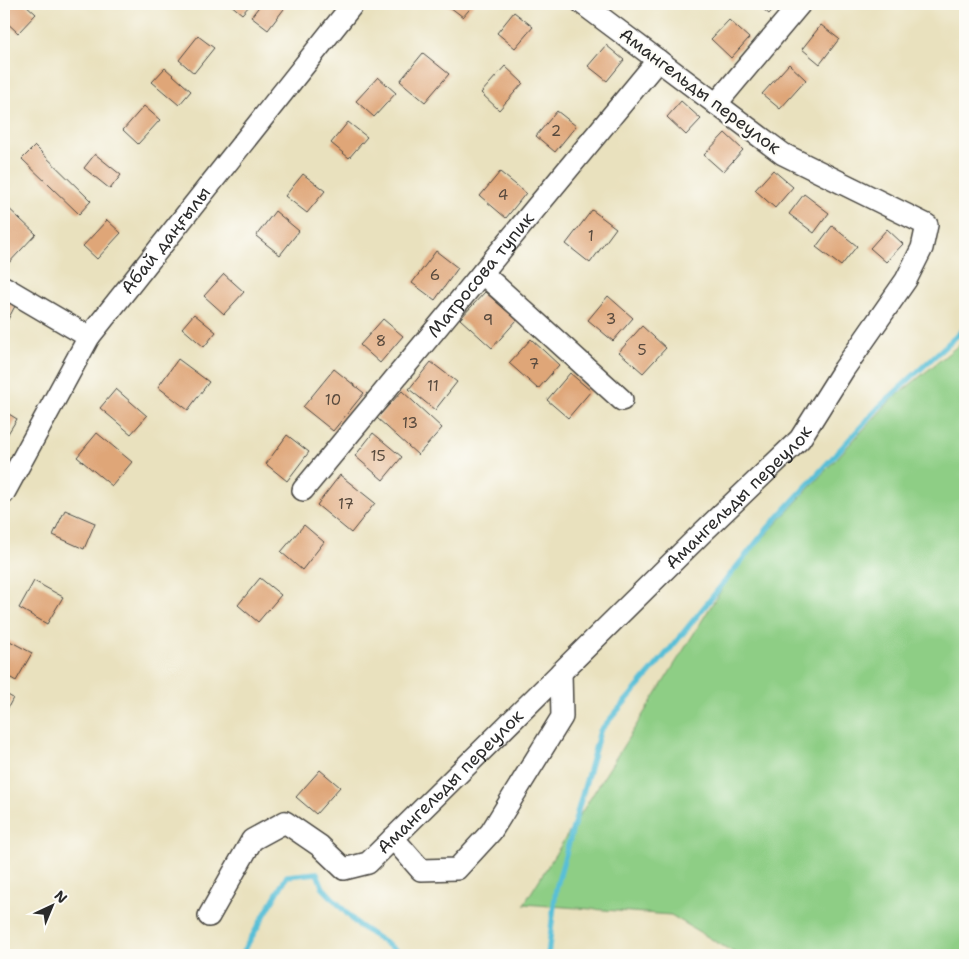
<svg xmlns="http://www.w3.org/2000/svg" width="969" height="959" font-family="'Shantell Sans',sans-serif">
  <rect width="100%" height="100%" fill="#fdfcf7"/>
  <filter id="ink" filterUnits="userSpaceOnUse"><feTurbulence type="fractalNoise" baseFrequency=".02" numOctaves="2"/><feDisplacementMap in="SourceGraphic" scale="10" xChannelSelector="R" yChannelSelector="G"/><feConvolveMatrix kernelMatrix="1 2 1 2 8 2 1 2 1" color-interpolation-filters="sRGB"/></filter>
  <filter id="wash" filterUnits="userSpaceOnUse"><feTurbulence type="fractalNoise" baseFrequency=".0096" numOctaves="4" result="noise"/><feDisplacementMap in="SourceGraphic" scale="20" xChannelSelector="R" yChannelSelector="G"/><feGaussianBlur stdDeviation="1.12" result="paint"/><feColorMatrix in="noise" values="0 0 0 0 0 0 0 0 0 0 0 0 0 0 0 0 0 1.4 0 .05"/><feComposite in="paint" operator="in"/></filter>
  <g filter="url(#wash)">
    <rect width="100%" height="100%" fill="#e9e1be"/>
    <!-- green -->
    <polygon fill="#8ece85" stroke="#5c7c58" points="965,340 965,955 738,955 671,915 524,904 735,568 890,401"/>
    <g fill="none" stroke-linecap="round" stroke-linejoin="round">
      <!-- stream -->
      <g stroke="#59bfd7" stroke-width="5.5">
        <polyline points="244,955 243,952 287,876 317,873 323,888 358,925 403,955"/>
        <polyline points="548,955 556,889 600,731 671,648 768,528 879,407 962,331 965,326"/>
      </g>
    </g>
    <g id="blocks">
      <!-- building -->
      <g fill="#dfa678">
        <polygon points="4,4 25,4 36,14 18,33 4,20"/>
        <polygon points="230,4 251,4 242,14"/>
        <polygon points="261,4 285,4 287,5 268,30 251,17"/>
        <polygon points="446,4 474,4 463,17"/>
        <polygon points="757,4 778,4 769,14"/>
        <polygon points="514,12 533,27 515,48 497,33"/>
        <polygon points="729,20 749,38 731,58 711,39"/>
        <polygon points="821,25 839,39 820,64 802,49"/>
        <polygon points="198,36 214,48 194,73 179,60"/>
        <polygon points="606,45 624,60 607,81 588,66"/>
        <polygon points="423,53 449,74 425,102 400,81"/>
        <polygon points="789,64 806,80 780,109 762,94"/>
        <polygon points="505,66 523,83 499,110 481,93"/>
        <polygon points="165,68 191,91 179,105 152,82"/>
        <polygon points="378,77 396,93 374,117 356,101"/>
        <polygon points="681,101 701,119 686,135 667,117"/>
        <polygon points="144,106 160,120 138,144 123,130"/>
        <polygon points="557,111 576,126 555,152 536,136"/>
        <polygon points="348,122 367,137 349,158 331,143"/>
        <polygon points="725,133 743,150 723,172 704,155"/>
        <polygon points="35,146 91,201 79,214 22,159"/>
        <polygon points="95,154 121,175 110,189 84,168"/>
        <polygon points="773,170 793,187 775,208 755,190"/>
        <polygon points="500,172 526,193 506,218 480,196"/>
        <polygon points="303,174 325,191 307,213 285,196"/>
        <polygon points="804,194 829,213 814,233 789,214"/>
        <polygon points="4,204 36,234 5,267 4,266"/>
        <polygon points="592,210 616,228 590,263 566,244"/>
        <polygon points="275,211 299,231 280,255 256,236"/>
        <polygon points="107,220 121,233 97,259 83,246"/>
        <polygon points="832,226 857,246 841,266 816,247"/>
        <polygon points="887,229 903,244 886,262 870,248"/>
        <polygon points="436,251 458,268 435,300 412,283"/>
        <polygon points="224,274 244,292 224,314 204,296"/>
        <polygon points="485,292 517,320 492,348 460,319"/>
        <polygon points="608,296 633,318 613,341 588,320"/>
        <polygon points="4,300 15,306 4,327"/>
        <polygon points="194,314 216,332 204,347 182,328"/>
        <polygon points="383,319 403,336 380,363 360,345"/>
        <polygon points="642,326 666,348 643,373 619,352"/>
        <polygon points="531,339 559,365 538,389 509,363"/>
        <polygon points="178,359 209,382 188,410 158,387"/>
        <polygon points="431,362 457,382 435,410 409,389"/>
        <polygon points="334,369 364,393 333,431 303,407"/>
        <polygon points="570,373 591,391 568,418 547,400"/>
        <polygon points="116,389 147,416 131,434 100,408"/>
        <polygon points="402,391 442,428 418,455 377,418"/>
        <polygon points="4,411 17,419 4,440"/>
        <polygon points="97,433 132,462 112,486 77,457"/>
        <polygon points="373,433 402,457 383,480 355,456"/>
        <polygon points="287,435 309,452 287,481 266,464"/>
        <polygon points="340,475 375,503 351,533 317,505"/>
        <polygon points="65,510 95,523 84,549 53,535"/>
        <polygon points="304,525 324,542 302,570 281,552"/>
        <polygon points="260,578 281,595 258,622 238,605"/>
        <polygon points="34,581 63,597 47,624 19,608"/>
        <polygon points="6,639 32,653 16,681 4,674 4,642"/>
        <polygon points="4,693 13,698 4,715"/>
        <polygon points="320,770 340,787 316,814 296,797"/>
      </g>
    </g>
  </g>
  <g filter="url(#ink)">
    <use href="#blocks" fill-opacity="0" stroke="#484641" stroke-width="1"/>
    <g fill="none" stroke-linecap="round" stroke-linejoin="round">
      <defs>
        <g id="minor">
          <polyline points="716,104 800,4"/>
          <polyline points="482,273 622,400"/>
          <polyline points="4,287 89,337"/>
          <path id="s1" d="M303 490 658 60"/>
          <path id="s2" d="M4 493 89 337 353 4"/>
          <polyline points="393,838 421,870 457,869 491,832 562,717 561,672"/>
          <path id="s3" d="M209 916 252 840 285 822 320 846 344 869 368 863 704 531 800 439 844 369 906 280 922 248 927 225 783 154 583 4"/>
        </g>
      </defs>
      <!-- minor casing -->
      <use href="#minor" stroke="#484641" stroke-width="24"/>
      <!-- minor -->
      <use href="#minor" stroke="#fff" stroke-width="21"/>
    </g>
  </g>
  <g text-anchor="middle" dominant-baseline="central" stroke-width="4.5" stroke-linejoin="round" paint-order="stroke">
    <!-- number labels -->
    <g font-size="15" fill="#584a3e">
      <text x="556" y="131">2</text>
      <text x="503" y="195">4</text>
      <text x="591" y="236">1</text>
      <text x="435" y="275">6</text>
      <text x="611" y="319">3</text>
      <text x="488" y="320">9</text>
      <text x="381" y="341">8</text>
      <text x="642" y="350">5</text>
      <text x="534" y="364">7</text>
      <text x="433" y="386">11</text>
      <text x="333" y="400">10</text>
      <text x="410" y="423">13</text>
      <text x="378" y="456">15</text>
      <text x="346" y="504">17</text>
    </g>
    <!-- street labels -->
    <g font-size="18" fill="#2b2b2b" stroke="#fdfcf7">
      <text transform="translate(700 91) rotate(37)">Амангельды переулок</text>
      <text stroke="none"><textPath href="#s2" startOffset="301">Абай даңғылы</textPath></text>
      <text stroke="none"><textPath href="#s1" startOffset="279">Матросова тупик</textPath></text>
      <text stroke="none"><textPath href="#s3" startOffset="746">Амангельды переулок</textPath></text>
      <text stroke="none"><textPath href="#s3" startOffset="341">Амангельды переулок</textPath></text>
    </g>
  </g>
  <!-- margin -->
  <rect width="969" height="959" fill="none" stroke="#fdfcf7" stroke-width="20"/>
  <!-- north arrow -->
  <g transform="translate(52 906) rotate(44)" stroke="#fdfcf7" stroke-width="4" paint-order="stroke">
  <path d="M0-4L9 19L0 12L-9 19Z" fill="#2b2b2b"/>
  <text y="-8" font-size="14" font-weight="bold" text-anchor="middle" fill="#2b2b2b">N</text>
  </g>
</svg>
